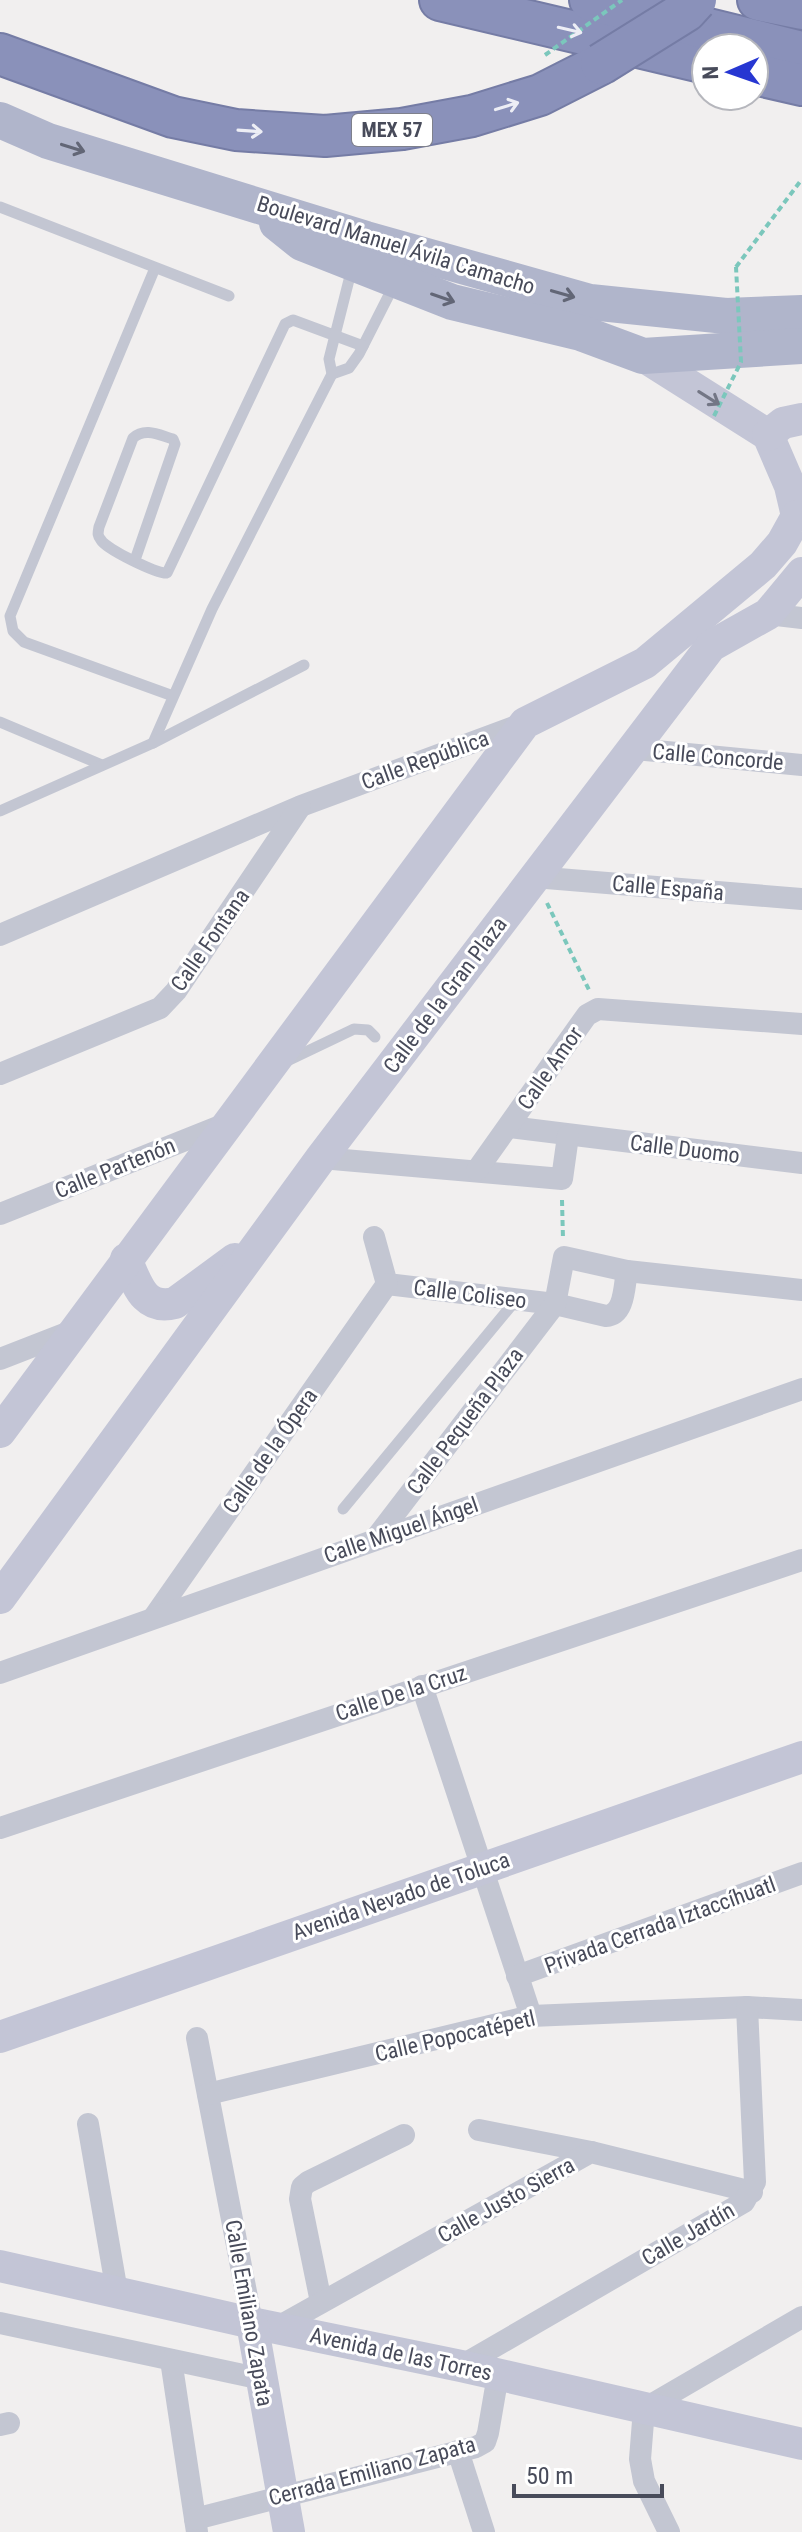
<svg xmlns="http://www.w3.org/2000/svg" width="802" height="2532" font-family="'Roboto Condensed',sans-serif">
  <rect width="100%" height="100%" fill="#f1efef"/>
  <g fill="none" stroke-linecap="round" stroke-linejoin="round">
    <defs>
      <g id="highway">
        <polyline points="440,0 706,63"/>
        <polyline points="590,0 802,52"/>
        <polyline points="758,0 802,9"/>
        <polyline points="0,54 173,117 236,130 325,136 402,129 472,116 540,95 601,64"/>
        <polyline points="754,74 802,85"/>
      </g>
    </defs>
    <!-- highway casing -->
    <use href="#highway" stroke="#757ca5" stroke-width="44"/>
    <!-- path -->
    <g stroke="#7bc7bc" stroke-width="4" stroke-dasharray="6 4" stroke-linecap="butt">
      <polyline points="736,267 802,179"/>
      <polyline points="547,903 590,992"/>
      <polyline points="562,1200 563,1239"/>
    </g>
    <!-- lane -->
    <g stroke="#c3c6d2" stroke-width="11">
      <polyline points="0,207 229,296"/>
      <polyline points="155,268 10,616 13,631 24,642 173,696"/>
      <polyline points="332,374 349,368 359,354 395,283"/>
      <path d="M135 560 175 444 173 439C159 435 145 427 133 438L99 527C98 533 97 535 101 540 106 549 157 574 167 573L285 324 293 320 363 346"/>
      <polyline points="0,722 102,765"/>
      <polyline points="153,743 212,609 332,374 329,359 352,268"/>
      <polyline points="0,811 153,743 304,665"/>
      <polyline points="287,1061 354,1029 368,1030 375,1037"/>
      <polyline points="343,1509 516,1300"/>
    </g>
    <!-- street -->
    <g stroke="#c3c6d2" stroke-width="22">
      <polyline points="768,614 802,618"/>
      <polyline points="635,749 802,765"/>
      <polyline points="534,877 802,899"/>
      <polyline points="0,935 301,806 525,723"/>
      <polyline points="0,1074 160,1008 176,991 300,807"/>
      <polyline points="510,1127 802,1163"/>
      <polyline points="321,1158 562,1179 568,1136"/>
      <polyline points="477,1170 587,1015 598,1009 802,1024"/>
      <polyline points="0,1214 228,1123"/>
      <path d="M374 1237 387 1284 555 1304 606 1316C625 1315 624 1286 627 1271"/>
      <polyline points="0,1359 72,1331"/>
      <polyline points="376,1538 555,1304 564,1257 627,1271 802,1290"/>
      <polyline points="154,1617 387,1284"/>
      <polyline points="0,1673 802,1389"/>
      <polyline points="422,1686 531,2016"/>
      <polyline points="0,1828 802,1560"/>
      <polyline points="517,1976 802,1873"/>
      <polyline points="197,2038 252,2323"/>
      <polyline points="208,2094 531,2016 747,2007 802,2010"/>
      <polyline points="88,2124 117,2292"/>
      <polyline points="479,2130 591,2152"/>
      <polyline points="321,2302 300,2199 302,2187 308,2182 404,2135"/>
      <polyline points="0,2323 262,2379"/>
      <polyline points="276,2328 591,2152 752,2192"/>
      <polyline points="171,2360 197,2532"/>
      <polyline points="461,2366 744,2202 755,2182 747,2007"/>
      <polyline points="0,2425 9,2423"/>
      <polyline points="458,2451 484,2532"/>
      <polyline points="195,2519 476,2447 485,2442 488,2433 498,2375"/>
      <polyline points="669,2532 644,2481 640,2459 644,2409 802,2317"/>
    </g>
    <!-- secondary -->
    <g stroke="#c3c5d6" stroke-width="32">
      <polyline points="643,356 768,435 790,486 797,516"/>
      <polyline points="768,435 783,423 802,419"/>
      <path d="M126 1259C137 1283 143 1311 175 1303L235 1259"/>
      <polyline points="0,1432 525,723 645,663 763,565 782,543 797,516 802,515"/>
      <polyline points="0,1598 321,1158 711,646 768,614 802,573"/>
      <polyline points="0,2037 802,1757"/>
      <polyline points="0,2266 252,2323 461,2366 802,2444"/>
      <polyline points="252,2323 289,2532"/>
    </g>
    <!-- primary -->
    <g stroke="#b0b5cb" stroke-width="36">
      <polyline points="0,120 48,141 366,239 590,302 726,316 802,313"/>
      <polyline points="277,223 302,243 452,302 581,333 643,356 802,346"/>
    </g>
    <!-- highway -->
    <use href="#highway" stroke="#8a91ba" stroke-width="40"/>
    <defs>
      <polyline id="highway-bridge" points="601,64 686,11 696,0"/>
    </defs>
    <!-- highway-bridge casing -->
    <use href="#highway-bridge" stroke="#757ca5" stroke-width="44" stroke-linecap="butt"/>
    <!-- path-bridge -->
    <g stroke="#7bc7bc" stroke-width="4" stroke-dasharray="6 4" stroke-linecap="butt">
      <polyline points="545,55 622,0"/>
      <polyline points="714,416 741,362 736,267"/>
    </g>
    <!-- highway-bridge -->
    <use href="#highway-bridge" stroke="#8a91ba" stroke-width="40"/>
  </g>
  <!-- one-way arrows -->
  <defs><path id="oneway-shaft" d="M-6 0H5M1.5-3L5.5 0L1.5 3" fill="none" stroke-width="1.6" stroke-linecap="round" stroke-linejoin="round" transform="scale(2)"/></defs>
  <g stroke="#edeef5">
    <use href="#oneway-shaft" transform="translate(570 30) rotate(13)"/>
    <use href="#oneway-shaft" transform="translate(507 106) rotate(-17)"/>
    <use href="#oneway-shaft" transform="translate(250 131) rotate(4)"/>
  </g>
  <g stroke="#626676">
    <use href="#oneway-shaft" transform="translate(73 148) rotate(17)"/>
    <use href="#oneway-shaft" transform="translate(563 294) rotate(16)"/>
    <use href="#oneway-shaft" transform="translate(443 298) rotate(19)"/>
  </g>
  <use stroke="#737685" href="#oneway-shaft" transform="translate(709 398) rotate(32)"/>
  <g text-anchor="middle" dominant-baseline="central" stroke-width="6" stroke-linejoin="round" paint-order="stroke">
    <!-- shield labels -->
    <rect fill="#fff" stroke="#7f818c" stroke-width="2" x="352" y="114" width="80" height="32" rx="6"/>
    <g font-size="20" font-weight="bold" fill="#484b5a">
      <text x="392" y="130">MEX 57</text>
    </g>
    <!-- street labels -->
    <g font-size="22" fill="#484b5a" stroke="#fff">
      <text transform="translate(396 245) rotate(17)">Boulevard Manuel Ávila Camacho</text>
      <text transform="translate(718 757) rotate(5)">Calle Concorde</text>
      <text transform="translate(425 760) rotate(-20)">Calle República</text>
      <text transform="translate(668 888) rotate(5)">Calle España</text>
      <text transform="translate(210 940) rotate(-55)">Calle Fontana</text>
      <text transform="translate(445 995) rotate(-53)">Calle de la Gran Plaza</text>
      <text transform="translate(550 1068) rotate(-55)">Calle Amor</text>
      <text transform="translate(685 1149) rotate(7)">Calle Duomo</text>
      <text transform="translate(115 1168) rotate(-22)">Calle Partenón</text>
      <text transform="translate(470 1294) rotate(7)">Calle Coliseo</text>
      <text transform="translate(465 1421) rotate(-53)">Calle Pequeña Plaza</text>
      <text transform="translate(270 1451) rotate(-55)">Calle de la Ópera</text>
      <text transform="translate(401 1530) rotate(-19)">Calle Miguel Ángel</text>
      <text transform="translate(401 1693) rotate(-18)">Calle De la Cruz</text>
      <text transform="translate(401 1896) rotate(-19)">Avenida Nevado de Toluca</text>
      <text transform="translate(660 1925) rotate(-20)">Privada Cerrada Iztaccíhuatl</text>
      <text transform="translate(455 2036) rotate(-13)">Calle Popocatépetl</text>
      <text transform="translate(506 2200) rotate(-29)">Calle Justo Sierra</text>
      <text transform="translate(688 2234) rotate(-30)">Calle Jardín</text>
      <text transform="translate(249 2313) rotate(80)">Calle Emiliano Zapata</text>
      <text transform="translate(401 2354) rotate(12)">Avenida de las Torres</text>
      <text transform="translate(372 2471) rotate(-15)">Cerrada Emiliano Zapata</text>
    </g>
  </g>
  <!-- north arrow -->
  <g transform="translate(730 72) rotate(268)"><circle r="38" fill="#ffffff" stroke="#b6b7bd" stroke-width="2"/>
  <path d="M0-6L14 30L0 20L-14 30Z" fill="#2737d2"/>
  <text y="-12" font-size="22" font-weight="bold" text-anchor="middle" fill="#484b5a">N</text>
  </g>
  <!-- scale -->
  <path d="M514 2484v12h148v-12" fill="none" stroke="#484b5a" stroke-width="4"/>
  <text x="526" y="2484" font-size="24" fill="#484b5a" stroke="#ffffff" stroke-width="6" paint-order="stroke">50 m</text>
</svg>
